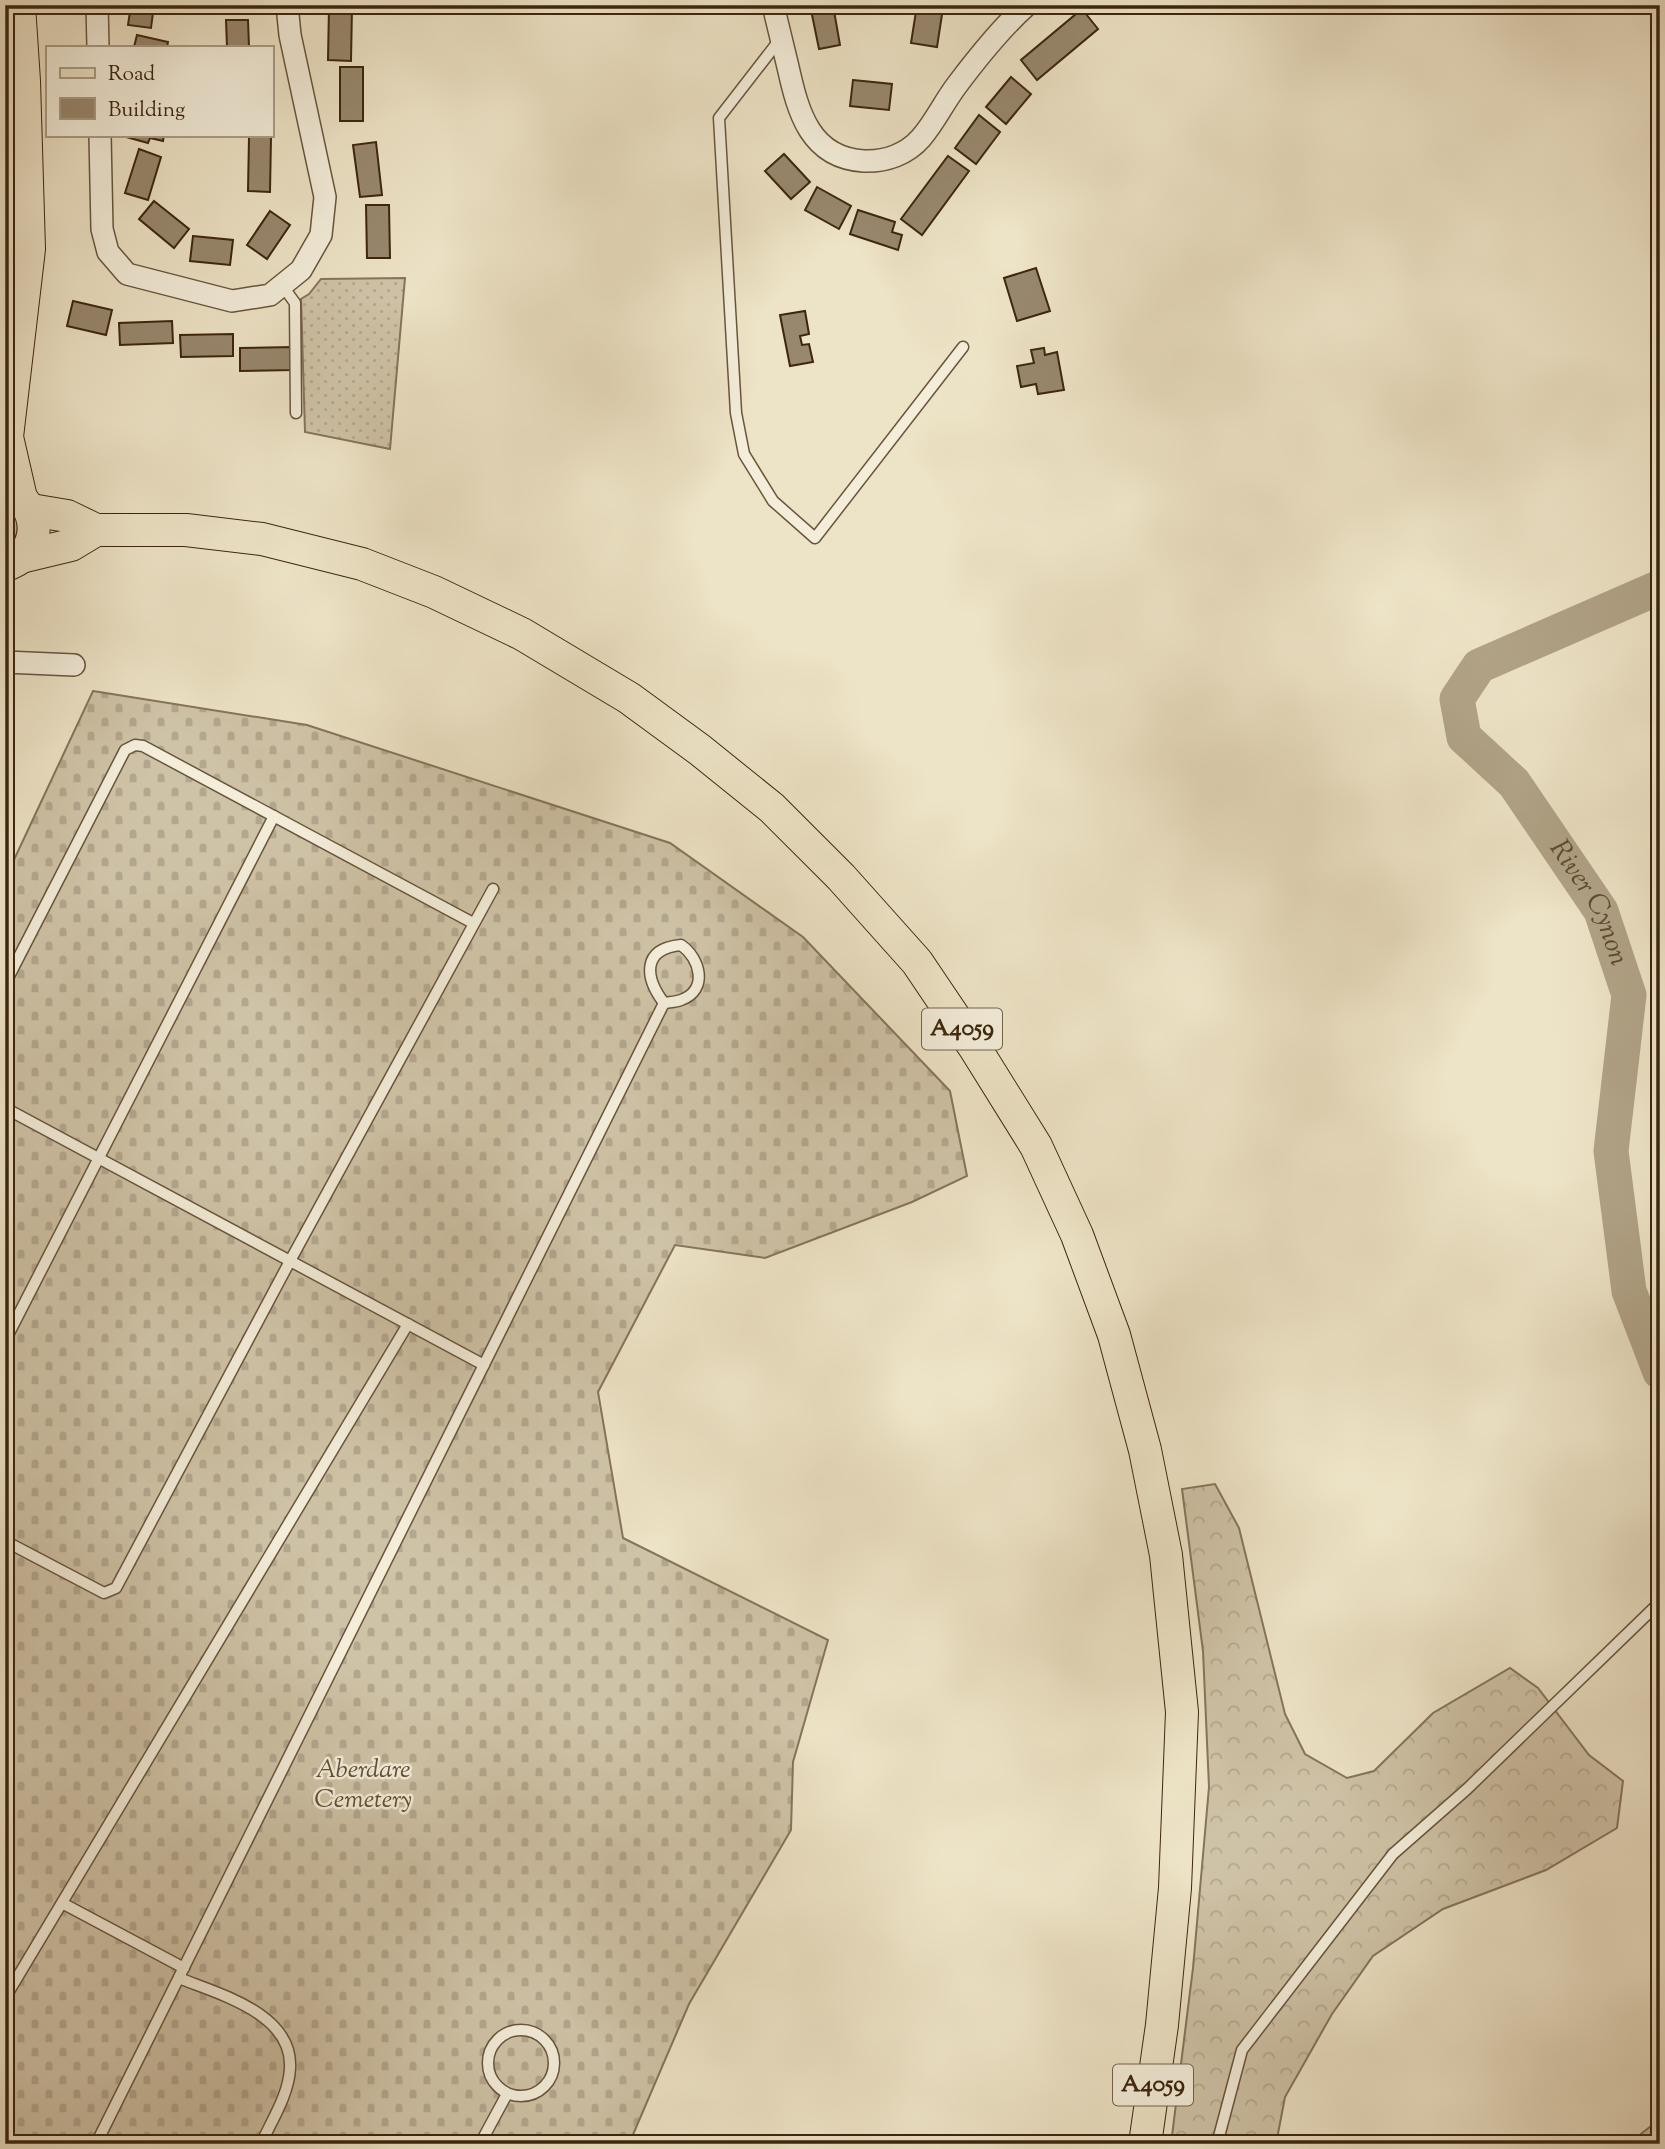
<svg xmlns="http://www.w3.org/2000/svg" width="1665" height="2149" font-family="'Sorts Mill Goudy',serif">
  <defs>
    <pattern id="grass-dots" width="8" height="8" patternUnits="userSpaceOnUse" patternTransform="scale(1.75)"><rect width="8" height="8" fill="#cfc3a7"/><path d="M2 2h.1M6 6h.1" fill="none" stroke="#b3a78f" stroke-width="1.8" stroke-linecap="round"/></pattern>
    <pattern id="forest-crowns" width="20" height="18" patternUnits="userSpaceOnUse" patternTransform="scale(1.75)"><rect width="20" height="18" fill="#cfc3a7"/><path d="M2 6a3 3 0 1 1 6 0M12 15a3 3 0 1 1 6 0" fill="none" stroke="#b3a78f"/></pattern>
    <pattern id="cemetery-stones" width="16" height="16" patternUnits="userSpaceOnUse" patternTransform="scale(1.75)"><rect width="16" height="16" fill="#cfc3a7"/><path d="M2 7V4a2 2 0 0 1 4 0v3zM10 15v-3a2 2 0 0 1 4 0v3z" fill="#b3a78f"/></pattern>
  </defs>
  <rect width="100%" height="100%" fill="#ede3c6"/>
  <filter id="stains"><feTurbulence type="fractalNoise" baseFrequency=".00286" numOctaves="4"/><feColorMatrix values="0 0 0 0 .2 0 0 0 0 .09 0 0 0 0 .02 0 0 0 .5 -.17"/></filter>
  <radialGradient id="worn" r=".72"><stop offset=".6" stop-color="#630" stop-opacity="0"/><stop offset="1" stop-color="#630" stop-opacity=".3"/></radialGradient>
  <!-- grass -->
  <g fill="url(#grass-dots)" stroke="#86745a" stroke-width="2">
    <polygon points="405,278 390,449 305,432 301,299 309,294 321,279"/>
    <path d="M5 508C19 514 20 526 15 539L5 545Z"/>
  </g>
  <!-- forest -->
  <g fill="url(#forest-crowns)" stroke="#86745a" stroke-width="2">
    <polygon points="1215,1484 1239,1528 1285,1714 1305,1754 1347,1778 1374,1771 1433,1713 1510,1668 1538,1688 1589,1755 1623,1781 1617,1828 1546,1870 1443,1909 1373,1956 1332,2014 1285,2097 1276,2144 1171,2144 1193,1968 1209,1787 1203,1651 1182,1489"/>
    <polygon points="1660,2119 1660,2144 1628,2144"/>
  </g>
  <!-- cemetery -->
  <polygon fill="url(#cemetery-stones)" stroke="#86745a" stroke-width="2" points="93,691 307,725 670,843 803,937 950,1091 967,1176 912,1202 765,1258 675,1245 598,1392 623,1538 828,1640 793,1762 791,1830 689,2004 629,2144 5,2144 5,879"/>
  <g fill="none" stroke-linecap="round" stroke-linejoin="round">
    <!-- river -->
    <path stroke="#b1a387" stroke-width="35" id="s1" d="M1660 587 1479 666 1457 699 1464 737 1514 783 1601 911 1629 995 1611 1151 1629 1291 1660 1372"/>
  </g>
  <!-- building -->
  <g fill="#98886e" stroke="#3c260e" stroke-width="2">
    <polygon points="131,5 154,5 151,28 128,25"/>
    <polygon points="220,5 243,5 243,12 221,13"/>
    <polygon points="810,5 833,5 840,45 819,49"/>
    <polygon points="917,5 943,8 937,47 911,43"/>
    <polygon points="329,7 352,7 351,61 328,60"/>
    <polygon points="1082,9 1098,29 1037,80 1021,60"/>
    <polygon points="226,20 248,20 249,47 227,47"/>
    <polygon points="137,35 168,42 167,47 134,47"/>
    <rect x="340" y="67" width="23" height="54"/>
    <polygon points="1011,77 1031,94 1006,124 986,107"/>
    <polygon points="853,80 892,84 889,110 850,106"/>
    <polygon points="979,115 1000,132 976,164 955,148"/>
    <polygon points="126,135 164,135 163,141 150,138 148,143 126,137"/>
    <polygon points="249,137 271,137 270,192 248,191"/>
    <polygon points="376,142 382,195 360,197 353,145"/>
    <polygon points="139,149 161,157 148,200 125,193"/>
    <polygon points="784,154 810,182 791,199 765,171"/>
    <polygon points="948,156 969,171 922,235 901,219"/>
    <polygon points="817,187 851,206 839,229 805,210"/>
    <polygon points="154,201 189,229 174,248 139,219"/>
    <polygon points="366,205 389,205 390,258 367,258"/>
    <polygon points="858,210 895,222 892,232 902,235 898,250 850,234"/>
    <polygon points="270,211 290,225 267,259 247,245"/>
    <polygon points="193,236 233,240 230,265 190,261"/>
    <polygon points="1036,268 1050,311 1017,321 1004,278"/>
    <polygon points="73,301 112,310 106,335 67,326"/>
    <polygon points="805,311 809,334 800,336 802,345 809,344 813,362 790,366 780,315"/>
    <polygon points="172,321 173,343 120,345 119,323"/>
    <polygon points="233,334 233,356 181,357 180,335"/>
    <polygon points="293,347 293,370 240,371 240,348"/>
    <polygon points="1044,348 1045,355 1057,352 1064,390 1038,394 1036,384 1021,387 1017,366 1034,363 1031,350"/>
  </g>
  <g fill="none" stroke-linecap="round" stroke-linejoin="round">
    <defs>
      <g id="service">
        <polyline points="781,38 719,118 736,413 744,454 773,501 815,538 963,347"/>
        <polyline points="282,285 295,303 296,413"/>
        <path d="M681 945C700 958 709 990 681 1000 676 1002 670 1002 664 1003 645 978 641 949 681 945Z"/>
        <polyline points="5,984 125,750 135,745 143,746 473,923"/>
        <polyline points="5,1108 484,1365"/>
        <polyline points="5,1341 274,816"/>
        <polyline points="5,1541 104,1593 116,1588 290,1261 493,889"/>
        <polyline points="62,1903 184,1968"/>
        <path d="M179 1978C218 1994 293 2013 290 2068 289 2094 272 2120 261 2144"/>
        <polyline points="5,1998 408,1324"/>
        <circle cx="521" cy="2063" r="33"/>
        <polyline points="96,2144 664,1003"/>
        <polyline points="480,2144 507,2094"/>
        <polyline points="1217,2144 1242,2050 1393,1854 1467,1789 1660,1602"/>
      </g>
      <g id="minor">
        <polyline points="97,5 98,47"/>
        <path d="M773 5C778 26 783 47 788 67 798 112 810 158 864 161 886 162 907 154 921 138 935 122 944 102 957 85 978 57 1001 28 1027 5"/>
        <polyline points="100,135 102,229 108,252 127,274 232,301 270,295 301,270 321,235 325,197 290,35 287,5"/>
        <polyline points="5,662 74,665"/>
      </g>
      <g id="primary">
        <polyline points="19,5 24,81 29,249 7,437 21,498"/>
        <polyline points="31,510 67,516 96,530 186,530 262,539 362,564 434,592 522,634 629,698 700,750 772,808 841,877 917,962 975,1048 1036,1146 1077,1235 1114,1335 1145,1450 1166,1555 1182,1712 1175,1888 1162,2025 1145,2144"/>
        <polyline points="21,557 71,545 96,530"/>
        <path d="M5 565C37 557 43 517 19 497"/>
      </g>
    </defs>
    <!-- service casing -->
    <use href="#service" stroke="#68553c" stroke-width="13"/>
    <!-- minor casing -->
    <use href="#minor" stroke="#68553c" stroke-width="24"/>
    <!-- primary casing -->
    <use href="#primary" stroke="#3c260e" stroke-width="34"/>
    <!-- service -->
    <use href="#service" stroke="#f3edda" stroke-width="10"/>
    <!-- minor -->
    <use href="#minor" stroke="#f3edda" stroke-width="21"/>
    <!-- primary -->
    <use href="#primary" stroke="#ede3c6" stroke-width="32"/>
  </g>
  <g text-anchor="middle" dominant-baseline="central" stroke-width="5" stroke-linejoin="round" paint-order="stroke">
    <!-- shield labels -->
    <g fill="#f3edda" stroke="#73624b" stroke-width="2">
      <rect x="922" y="1008.5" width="80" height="41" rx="5"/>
      <rect x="1113" y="2064.5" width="80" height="41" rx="5"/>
    </g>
    <g font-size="24" font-weight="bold" fill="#3c260e">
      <text x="962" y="1029">A4059</text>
      <text x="1153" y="2085">A4059</text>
    </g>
    <!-- park labels -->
    <g font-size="26" font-style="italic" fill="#614d34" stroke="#f3edda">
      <text x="363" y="1770">Aberdare<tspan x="363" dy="30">Cemetery</tspan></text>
    </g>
    <!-- water labels -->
    <g font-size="28" font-style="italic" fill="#5f4c32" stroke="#f3edda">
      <text stroke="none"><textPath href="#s1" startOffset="486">River Cynon</textPath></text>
    </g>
  </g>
  <!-- margin -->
  <rect width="1665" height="2149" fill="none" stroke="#ede3c6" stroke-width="28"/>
  <rect x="7" y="7" width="1651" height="2135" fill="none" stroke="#3c260e" stroke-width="3.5"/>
  <rect x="14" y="14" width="1637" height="2121" fill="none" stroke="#3c260e" stroke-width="2"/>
  <!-- legend -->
  <rect x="46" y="46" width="228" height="91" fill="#f3edda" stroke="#aa9d88" stroke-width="2"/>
  <rect x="60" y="68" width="35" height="10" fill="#ede3c6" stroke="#aa9d88" stroke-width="2"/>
  <text x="108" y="80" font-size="21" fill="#3c260e">Road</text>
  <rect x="60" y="98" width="35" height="21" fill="#98886e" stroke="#aa9d88" stroke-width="2"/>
  <text x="108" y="116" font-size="21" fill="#3c260e">Building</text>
  <rect width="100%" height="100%" filter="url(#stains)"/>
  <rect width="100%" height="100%" fill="url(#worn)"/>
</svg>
